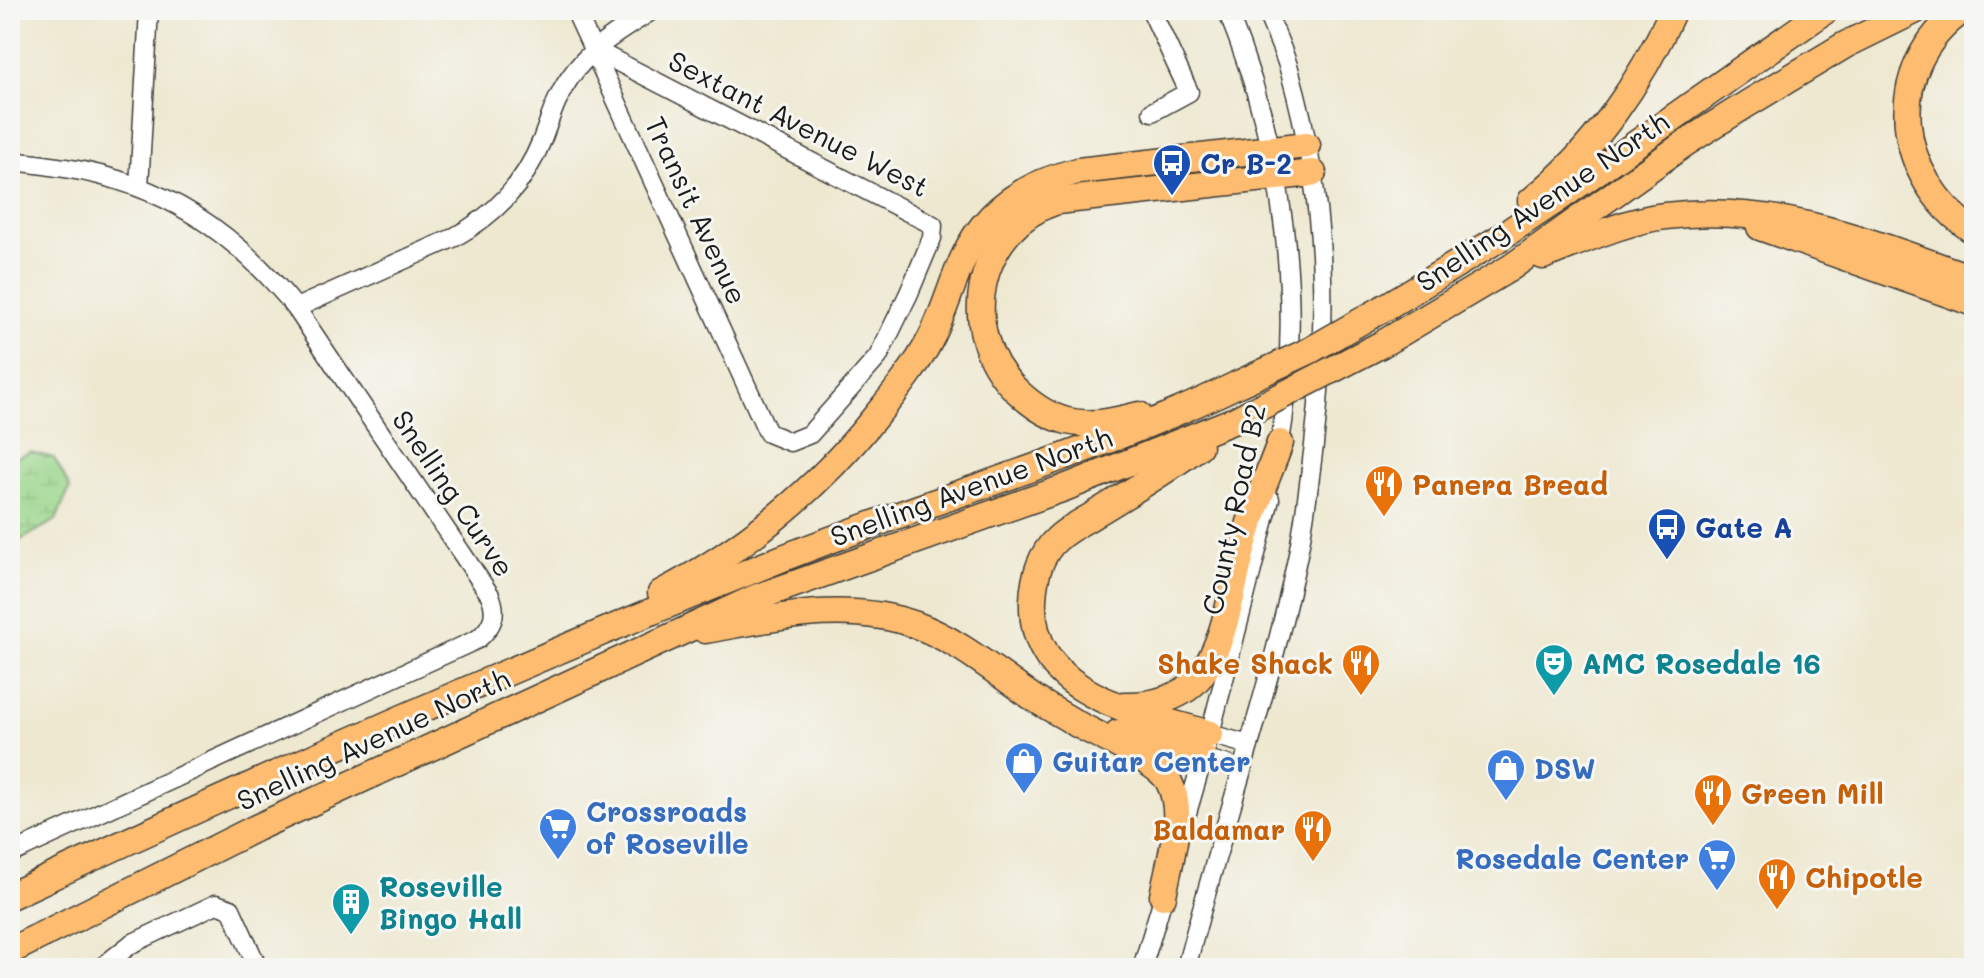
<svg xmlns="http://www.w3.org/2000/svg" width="1984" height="978" font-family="Mali,sans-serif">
  <defs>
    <pattern id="wetland-marsh" width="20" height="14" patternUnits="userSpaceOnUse" patternTransform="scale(2)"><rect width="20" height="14" fill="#98d488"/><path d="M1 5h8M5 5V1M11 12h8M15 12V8" fill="none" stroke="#82b575"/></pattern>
  </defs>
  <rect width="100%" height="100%" fill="#f6f6f2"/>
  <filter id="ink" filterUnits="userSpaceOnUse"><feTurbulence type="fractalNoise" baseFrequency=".0125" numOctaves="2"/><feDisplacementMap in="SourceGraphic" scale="16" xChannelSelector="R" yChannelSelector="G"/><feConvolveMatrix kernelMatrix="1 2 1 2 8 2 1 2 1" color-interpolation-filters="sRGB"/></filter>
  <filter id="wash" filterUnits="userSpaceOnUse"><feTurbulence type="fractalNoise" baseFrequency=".006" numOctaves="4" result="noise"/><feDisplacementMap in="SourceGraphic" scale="32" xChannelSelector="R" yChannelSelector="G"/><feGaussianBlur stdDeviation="1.8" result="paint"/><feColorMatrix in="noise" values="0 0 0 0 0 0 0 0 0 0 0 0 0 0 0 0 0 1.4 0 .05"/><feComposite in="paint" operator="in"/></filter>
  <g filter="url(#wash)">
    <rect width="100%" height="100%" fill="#eee8d0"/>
    <!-- wetland -->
    <polygon fill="url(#wetland-marsh)" stroke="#5a7852" stroke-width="2" points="30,452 54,458 70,488 56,520 10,546 10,460"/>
  </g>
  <g filter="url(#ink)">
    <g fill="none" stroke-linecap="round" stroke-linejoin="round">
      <defs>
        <g id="minor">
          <polyline points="575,10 768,433 790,442 810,434 878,357 909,293 932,238 933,225 593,49"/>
          <polyline points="1151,10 1189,92 1152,112"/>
          <path d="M1227 10C1284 150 1305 304 1278 454"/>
          <path d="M10 162C28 161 47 166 65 168 163 183 234 231 296 308L490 595C498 614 493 626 478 639L10 854"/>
          <polyline points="139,187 149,10"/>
          <path d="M296 308 453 238C495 215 524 185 542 140 550 119 556 98 569 79 590 47 622 30 653 10"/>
          <polyline points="1210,734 1249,745"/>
          <polyline points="1203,758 1242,769"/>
          <polyline points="1182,830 1210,734 1270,499"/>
          <polyline points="101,968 131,944 216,904 231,909 258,968"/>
          <polyline points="1142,968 1167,885"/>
          <path d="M1186 968C1221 831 1268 697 1297 559 1305 521 1309 483 1314 445 1329 313 1326 200 1290 72 1284 51 1274 31 1266 10"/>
        </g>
        <g id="highway">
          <path d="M1963 10C1881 67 1894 179 1974 231"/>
          <path d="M1531 201C1593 151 1641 83 1673 10"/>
          <polyline points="1760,227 1974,303"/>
          <path d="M1543 256C1582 241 1624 221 1665 216 1776 202 1873 243 1974 279"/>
          <polyline points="1384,308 1495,241 1552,203 1826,10"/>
          <polyline points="1382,344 1510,268 1687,142 1747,104 1845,45 1916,10"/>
          <path d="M1139 415C1115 421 1092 427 1067 421 1047 416 1029 403 1015 389 955 330 977 227 1057 201L1313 173"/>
          <path d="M1199 446C1167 471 1132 491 1098 512 1085 521 1068 528 1057 539 1040 554 1034 579 1033 600 1029 696 1140 713 1210 734"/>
          <path d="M661 593C742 551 818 489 875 417 895 393 917 366 931 338 944 313 951 285 963 259 985 210 1027 183 1078 171L1307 145"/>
          <path d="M705 630C774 618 847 600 916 625 960 641 996 673 1035 699 1049 708 1063 715 1077 724 1099 736 1159 762 1169 782 1186 815 1169 861 1163 896"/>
          <path d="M1124 705C1151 706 1184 698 1201 675 1229 637 1233 574 1248 529 1257 500 1270 471 1280 443"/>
          <polyline points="1118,733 1203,758"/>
          <path d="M10 896C260 779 512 667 768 564 923 501 1085 458 1236 385"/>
          <polyline points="10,951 256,828 755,598 1067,487 1235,420"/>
        </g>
      </defs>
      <!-- minor casing -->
      <use href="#minor" stroke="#3c3b37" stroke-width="21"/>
      <!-- highway casing -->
      <use href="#highway" stroke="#3c3b37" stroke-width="29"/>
      <!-- minor -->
      <use href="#minor" stroke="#fff" stroke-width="18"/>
      <!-- highway -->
      <use href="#highway" stroke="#fdbc6f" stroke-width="26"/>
      <defs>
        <g id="highway-bridge">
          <polyline points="1236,385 1309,351 1384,308"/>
          <polyline points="1235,420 1382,344"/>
        </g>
      </defs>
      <!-- highway-bridge casing -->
      <use href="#highway-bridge" stroke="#3c3b37" stroke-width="29" stroke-linecap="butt"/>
      <!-- highway-bridge -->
      <use href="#highway-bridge" stroke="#fdbc6f" stroke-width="26"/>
    </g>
  </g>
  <!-- icons -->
  <defs>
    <symbol id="bus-pin" viewBox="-11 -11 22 30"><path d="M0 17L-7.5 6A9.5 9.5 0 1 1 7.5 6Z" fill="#1a4fb4" stroke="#f6f6f2"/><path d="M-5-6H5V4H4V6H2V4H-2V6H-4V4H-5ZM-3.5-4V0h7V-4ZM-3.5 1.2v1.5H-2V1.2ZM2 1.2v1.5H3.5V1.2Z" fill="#fff"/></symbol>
    <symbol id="restaurant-pin" viewBox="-11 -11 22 30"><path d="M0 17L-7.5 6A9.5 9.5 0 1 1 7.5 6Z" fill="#e8710a" stroke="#f6f6f2"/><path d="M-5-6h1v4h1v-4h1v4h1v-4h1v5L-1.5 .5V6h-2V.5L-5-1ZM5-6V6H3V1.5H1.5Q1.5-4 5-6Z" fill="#fff"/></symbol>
    <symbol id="theatre-pin" viewBox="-11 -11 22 30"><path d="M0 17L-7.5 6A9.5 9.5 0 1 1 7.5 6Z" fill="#0f9aa8" stroke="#f6f6f2"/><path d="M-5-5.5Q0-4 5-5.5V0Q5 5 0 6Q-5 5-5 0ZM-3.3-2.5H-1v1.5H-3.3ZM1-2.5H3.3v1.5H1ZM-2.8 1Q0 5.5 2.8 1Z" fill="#fff"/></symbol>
    <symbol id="shop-pin" viewBox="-11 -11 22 30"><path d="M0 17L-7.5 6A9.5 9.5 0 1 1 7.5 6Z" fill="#3f7fe0" stroke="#f6f6f2"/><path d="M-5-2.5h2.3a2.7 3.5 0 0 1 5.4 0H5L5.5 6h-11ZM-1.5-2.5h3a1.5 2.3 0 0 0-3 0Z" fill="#fff"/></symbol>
    <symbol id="supermarket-pin" viewBox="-11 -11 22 30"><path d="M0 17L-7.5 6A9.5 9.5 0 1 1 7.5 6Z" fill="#3f7fe0" stroke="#f6f6f2"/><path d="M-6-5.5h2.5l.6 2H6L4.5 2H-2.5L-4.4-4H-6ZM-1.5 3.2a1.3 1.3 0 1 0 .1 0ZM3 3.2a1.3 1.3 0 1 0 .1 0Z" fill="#fff"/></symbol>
    <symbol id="building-pin" viewBox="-11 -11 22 30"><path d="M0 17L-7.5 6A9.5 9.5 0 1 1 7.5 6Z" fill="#0f9aa8" stroke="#f6f6f2"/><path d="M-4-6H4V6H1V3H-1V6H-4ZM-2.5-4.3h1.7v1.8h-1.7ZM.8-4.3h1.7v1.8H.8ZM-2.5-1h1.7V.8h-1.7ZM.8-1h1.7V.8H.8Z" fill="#fff"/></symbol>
  </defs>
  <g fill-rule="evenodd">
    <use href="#bus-pin" x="1150" y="141" width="44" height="60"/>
    <use href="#restaurant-pin" x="1362" y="462" width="44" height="60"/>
    <use href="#bus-pin" x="1645" y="505" width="44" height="60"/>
    <use href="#restaurant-pin" x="1339" y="641" width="44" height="60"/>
    <use href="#theatre-pin" x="1532" y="641" width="44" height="60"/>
    <use href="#shop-pin" x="1002" y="739" width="44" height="60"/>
    <use href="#shop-pin" x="1484" y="746" width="44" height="60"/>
    <use href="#restaurant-pin" x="1691" y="771" width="44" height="60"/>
    <use href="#supermarket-pin" x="536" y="805" width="44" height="60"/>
    <use href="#restaurant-pin" x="1291" y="807" width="44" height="60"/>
    <use href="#supermarket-pin" x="1695" y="836" width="44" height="60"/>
    <use href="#restaurant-pin" x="1755" y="855" width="44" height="60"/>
    <use href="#building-pin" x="329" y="880" width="44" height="60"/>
  </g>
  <g text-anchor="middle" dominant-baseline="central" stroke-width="6" stroke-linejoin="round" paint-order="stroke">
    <!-- street labels -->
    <g font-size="28" fill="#1c1c1c" stroke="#f6f6f2">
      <text transform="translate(799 123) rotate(27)">Sextant Avenue West</text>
      <text transform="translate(1542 201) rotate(-34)">Snelling Avenue North</text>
      <text transform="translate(697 210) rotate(65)">Transit Avenue</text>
      <text transform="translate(971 486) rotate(-20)">Snelling Avenue North</text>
      <text transform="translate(454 493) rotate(56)">Snelling Curve</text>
      <text transform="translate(1233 509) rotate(-78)">County Road B2</text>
      <text transform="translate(373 739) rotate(-25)">Snelling Avenue North</text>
    </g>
    <!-- transit labels -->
    <g font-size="28" font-weight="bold" fill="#164399" stroke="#f6f6f2" text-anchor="start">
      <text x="1200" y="163">Cr B-2</text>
      <text x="1695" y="527">Gate A</text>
    </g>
    <!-- food labels -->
    <g font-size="28" font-weight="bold" fill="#c56008" stroke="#f6f6f2" text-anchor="start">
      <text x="1412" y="484">Panera Bread</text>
      <text x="1333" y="663" text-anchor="end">Shake Shack</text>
      <text x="1741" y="793">Green Mill</text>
      <text x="1285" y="829" text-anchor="end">Baldamar</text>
      <text x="1805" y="877">Chipotle</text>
    </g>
    <!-- culture labels -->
    <g font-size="28" font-weight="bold" fill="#0d838f" stroke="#f6f6f2" text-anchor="start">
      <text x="1582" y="663">AMC Rosedale 16</text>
      <text x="379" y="886">Roseville<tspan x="379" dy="32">Bingo Hall</tspan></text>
    </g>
    <!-- shop labels -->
    <g font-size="28" font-weight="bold" fill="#366cbe" stroke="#f6f6f2" text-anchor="start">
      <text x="1052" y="761">Guitar Center</text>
      <text x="1534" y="768">DSW</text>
      <text x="586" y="811">Crossroads<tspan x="586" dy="32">of Roseville</tspan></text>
      <text x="1689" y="858" text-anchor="end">Rosedale Center</text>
    </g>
  </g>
  <!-- margin -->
  <rect width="1984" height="978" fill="none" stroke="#f6f6f2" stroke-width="40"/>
</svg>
